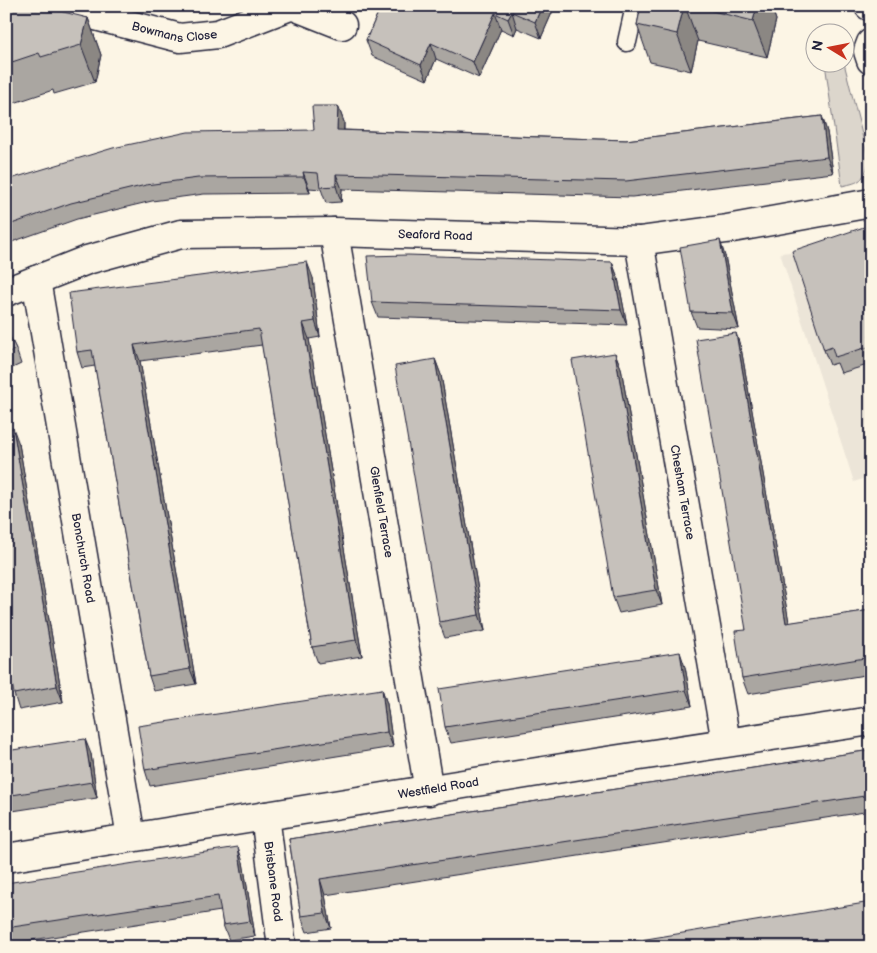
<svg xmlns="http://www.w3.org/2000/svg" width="877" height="953" font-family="'Balsamiq Sans',sans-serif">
  <rect width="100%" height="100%" fill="#fcf5e5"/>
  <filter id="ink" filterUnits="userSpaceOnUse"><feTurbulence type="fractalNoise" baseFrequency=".02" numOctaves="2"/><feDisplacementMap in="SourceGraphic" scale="10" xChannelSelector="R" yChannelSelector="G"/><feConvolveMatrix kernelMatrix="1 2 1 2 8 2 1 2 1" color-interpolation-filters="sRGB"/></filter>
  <g filter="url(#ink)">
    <!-- built -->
    <polygon fill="#ece5d8" points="871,244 871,476 854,482 780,253"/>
    <!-- green -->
    <path fill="#dcd6cc" stroke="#7f7c84" d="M825 63H844L869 162C863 181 861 182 842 186Z"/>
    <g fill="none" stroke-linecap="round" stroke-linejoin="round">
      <defs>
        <polyline id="service" points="627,42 635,6"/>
        <g id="minor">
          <path id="s1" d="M57 6 180 38 218 34 290 6"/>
          <polyline points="294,6 342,25"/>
          <polyline points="871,43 868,51 871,60"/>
          <path id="s2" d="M334 232 429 791"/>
          <path id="s3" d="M639 241 726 742"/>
          <path id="s4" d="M36 280 131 837"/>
          <path id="s5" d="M6 292 87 260 181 234 334 232 639 241 727 229 871 203"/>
          <path id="s6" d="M265 816 282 947"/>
          <path id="s7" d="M6 858 587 764 871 721"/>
        </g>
        <polyline id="secondary" points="869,6 871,7"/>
      </defs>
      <!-- service casing -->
      <use href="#service" stroke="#22223b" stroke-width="21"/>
      <!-- minor casing -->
      <use href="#minor" stroke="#22223b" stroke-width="31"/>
      <!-- secondary casing -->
      <use href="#secondary" stroke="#22223b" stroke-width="31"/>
      <!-- service -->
      <use href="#service" stroke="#fcf5e5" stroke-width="18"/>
      <!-- minor -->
      <use href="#minor" stroke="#fcf5e5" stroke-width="28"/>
      <!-- secondary -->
      <use href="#secondary" stroke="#fcf5e5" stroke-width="28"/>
    </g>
    <!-- wall -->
    <g fill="#aaa6a1" stroke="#22223b">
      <polygon points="6,6 37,9 88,18 101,55 95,82 54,94 53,90 11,104 8,95 6,95"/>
      <polygon points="381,6 555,6 541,38 517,28 514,35 501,29 479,78 436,59 427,80 372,56 366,40"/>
      <polygon points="641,6 771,6 776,20 767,57 698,41 691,71 650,62 637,25"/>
      <polygon points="338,106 344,122 344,130 626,140 822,116 827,132 833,173 632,197 342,189 341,202 326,203 321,189 309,188 310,193 204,194 152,201 77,219 6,244 6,180 314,130"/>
      <polygon points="871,237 871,364 841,373 837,363 830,365 824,350"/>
      <polygon points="725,256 739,329 697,327 691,312"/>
      <polygon points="612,262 618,278 627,325 378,317 372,302"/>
      <polygon points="313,278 320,337 309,339 362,656 318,663 312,647 262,345 140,361 196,684 154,691 149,676 95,366 82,368 77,352"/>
      <polygon points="6,328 16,349 21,364 6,371"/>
      <polygon points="741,348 789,623 871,610 871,674 748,694 742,678 746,630"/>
      <polygon points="615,353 621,368 662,605 619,613 613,597"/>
      <polygon points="435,359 441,375 485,631 445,638 439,622"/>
      <polygon points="19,444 63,702 19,710 14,694"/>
      <polygon points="685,667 692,706 451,743 445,727"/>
      <polygon points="382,689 387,704 393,747 150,786 145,770"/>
      <polygon points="871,750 871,811 325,895 331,928 307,932 301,916 289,839"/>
      <polygon points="6,751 91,754 97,798 6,812"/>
      <polygon points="243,862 255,936 229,940 223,925 221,911 6,944 6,883"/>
    </g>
    <!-- shaded-wall -->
    <g fill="#8b8783" stroke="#22223b">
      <polygon points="542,6 555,6 541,38 535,22"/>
      <polygon points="684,6 685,6 698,41 691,71 677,34"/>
      <polygon points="757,6 771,6 776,20 767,57 753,21"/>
      <polygon points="512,12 517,28 514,35 508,19"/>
      <polygon points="495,13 501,29 479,78 473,62"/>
      <polygon points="88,18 101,55 95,82 81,45"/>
      <polygon points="431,43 436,59 427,80 421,65"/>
      <polygon points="338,106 344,122 343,146 337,130"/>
      <polygon points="822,116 827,132 833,173 827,157"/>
      <polygon points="303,172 309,188 310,193 304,177"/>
      <polygon points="336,174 342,189 341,202 336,186"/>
      <polygon points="720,240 725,256 739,329 733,313"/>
      <polygon points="307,262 313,278 320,337 315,321"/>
      <polygon points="612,262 618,278 627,325 621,310"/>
      <polygon points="303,323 309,339 362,656 356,640"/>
      <polygon points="736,333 741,348 792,639 786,623"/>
      <polygon points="134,345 140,361 196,684 190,669"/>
      <polygon points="615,353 621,368 662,605 656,590"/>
      <polygon points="435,359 441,375 485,631 479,615"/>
      <polygon points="13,428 19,444 63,702 57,686"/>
      <polygon points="680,652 685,667 692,706 686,690"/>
      <polygon points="382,689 387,704 393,747 387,732"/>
      <polygon points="85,739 91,754 97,798 92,782"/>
      <polygon points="238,847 243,862 255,936 250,921"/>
      <polygon points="320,879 325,895 331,928 325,913"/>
    </g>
    <!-- building -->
    <g fill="#c6c1bb" stroke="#22223b">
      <polygon points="6,6 25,6 37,9 38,6 39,6 88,18 81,45 41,57 39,53 6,64"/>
      <polygon points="381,6 542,6 535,22 512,12 508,19 495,13 473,62 431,43 421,65 366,40"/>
      <polygon points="641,6 684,6 677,34 637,25"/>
      <polygon points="692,6 757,6 753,21"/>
      <polygon points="312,106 338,106 337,130 626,140 822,116 827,157 626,181 336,174 336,186 320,187 318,173 303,172 304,177 198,178 146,185 71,203 6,226 6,180 7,180 113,148 188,132 314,130"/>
      <polygon points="867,226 871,238 871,334 869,335 871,340 871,346 835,357 832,347 824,350 792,251"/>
      <polygon points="720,240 733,313 691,312 680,247"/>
      <polygon points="408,255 612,262 621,310 372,302 367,256"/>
      <polygon points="307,262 315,321 303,323 356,640 312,647 259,329 134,345 190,669 149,676 92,350 77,352 69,293"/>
      <polygon points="6,328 16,349 6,353"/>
      <polygon points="736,333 786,623 871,610 871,657 742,678 735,631 746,630 696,339"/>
      <polygon points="615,353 656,590 613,597 572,360"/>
      <polygon points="435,359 479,615 439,622 395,366"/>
      <polygon points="13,428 57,686 14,694 6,651 6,429"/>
      <polygon points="680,652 686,690 445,727 439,689"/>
      <polygon points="382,689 387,732 145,770 138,726"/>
      <polygon points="85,739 92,782 6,796 6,751"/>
      <polygon points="871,750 871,795 320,879 325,913 301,916 289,839"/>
      <polygon points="238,847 250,921 223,925 218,896 6,928 6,883"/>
      <polygon points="871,902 871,947 598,947"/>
    </g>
  </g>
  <g text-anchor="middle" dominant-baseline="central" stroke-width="4" stroke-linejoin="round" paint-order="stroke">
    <!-- street labels -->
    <g font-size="12" fill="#22223b" stroke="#fcf5e5">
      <text stroke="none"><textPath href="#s1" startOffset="121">Bowmans Close</textPath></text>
      <text stroke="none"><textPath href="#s5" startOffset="439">Seaford Road</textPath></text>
      <text stroke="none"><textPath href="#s3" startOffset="255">Chesham Terrace</textPath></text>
      <text stroke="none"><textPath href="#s2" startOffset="284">Glenfield Terrace</textPath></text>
      <text stroke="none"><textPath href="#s4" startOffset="282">Bonchurch Road</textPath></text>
      <text stroke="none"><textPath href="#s7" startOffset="438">Westfield Road</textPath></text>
      <text stroke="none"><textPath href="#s6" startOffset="66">Brisbane Road</textPath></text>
    </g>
  </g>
  <!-- margin -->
  <rect width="877" height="953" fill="none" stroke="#fcf5e5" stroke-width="25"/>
  <rect x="12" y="12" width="852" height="928" fill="none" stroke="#22223b" stroke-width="2" filter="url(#ink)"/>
  <!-- north arrow -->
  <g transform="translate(830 48) rotate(280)"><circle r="24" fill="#fcf5e5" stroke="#a5a1a1"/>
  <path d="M0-4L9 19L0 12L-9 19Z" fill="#c8321e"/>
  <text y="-8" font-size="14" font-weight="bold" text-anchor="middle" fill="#22223b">N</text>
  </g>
</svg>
